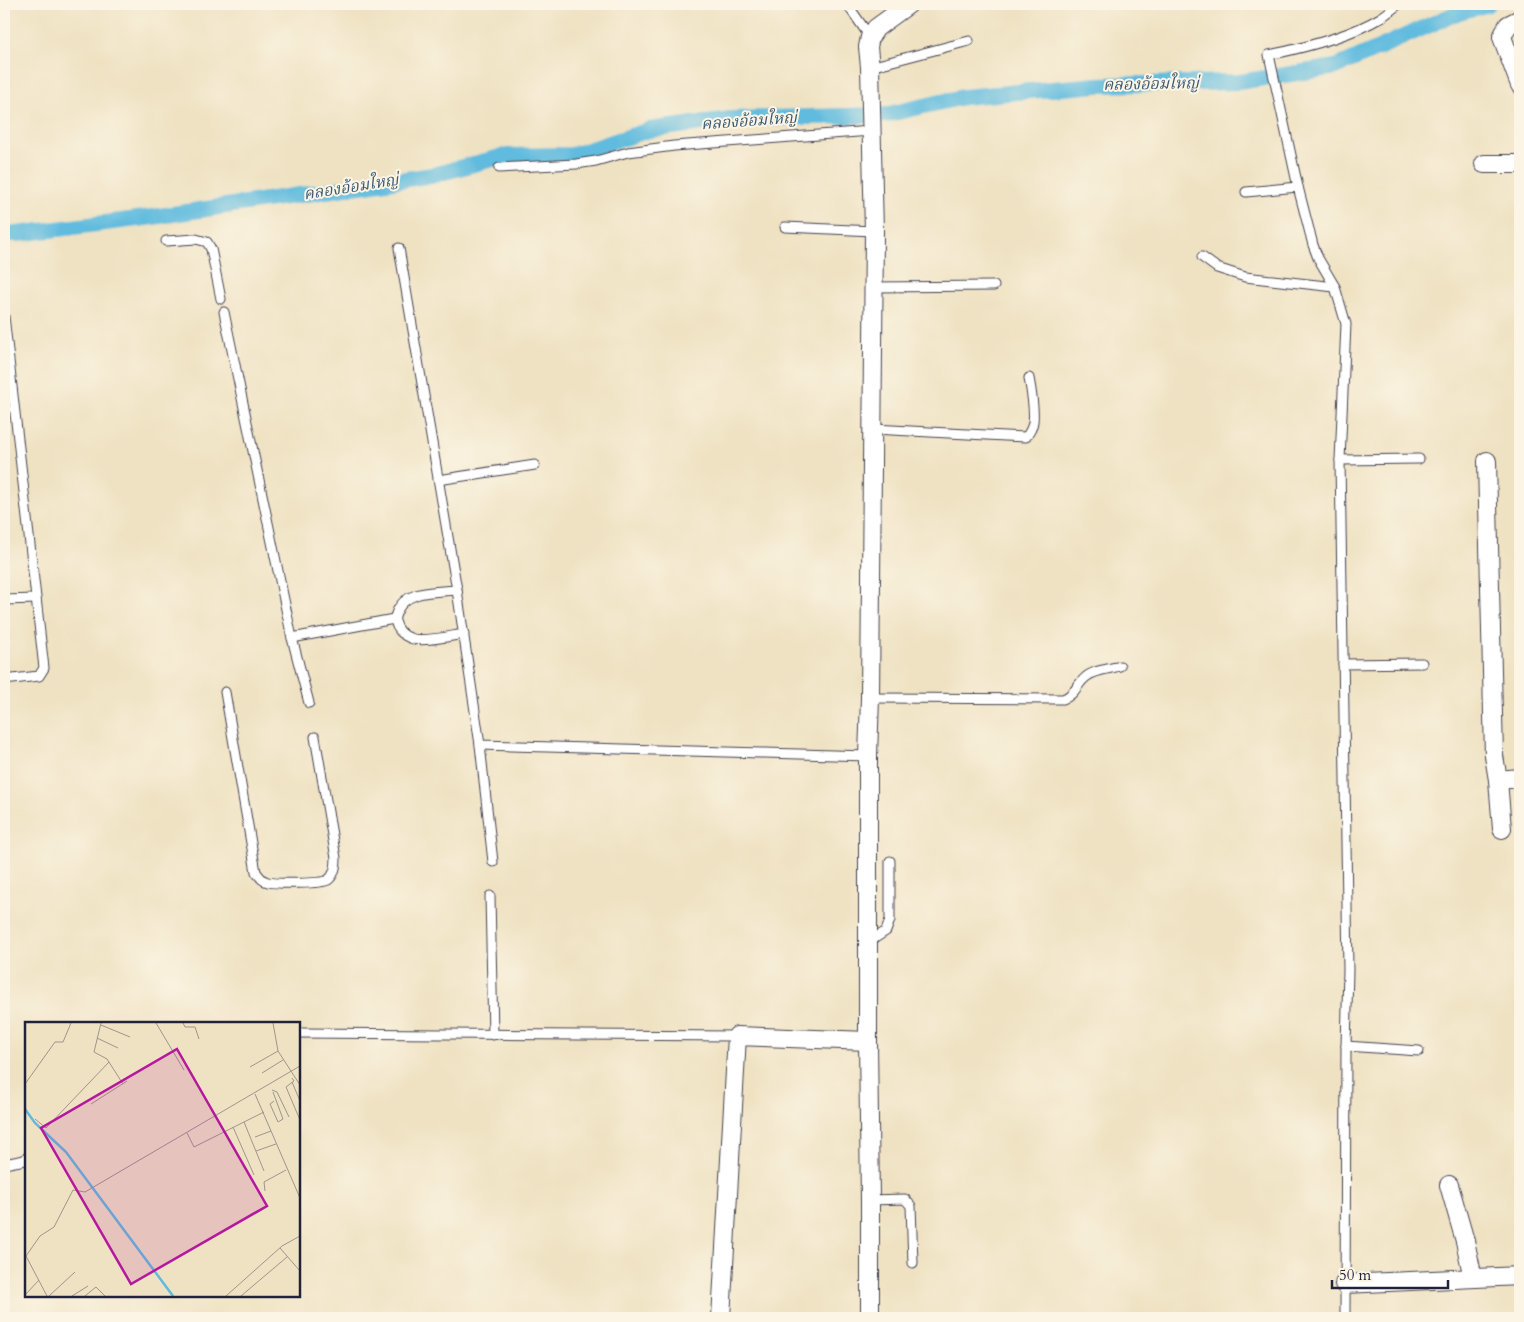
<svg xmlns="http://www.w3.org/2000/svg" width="1524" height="1322" font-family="Cardo,'Noto Serif Thai',serif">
  <rect width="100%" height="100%" fill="#fcf5e5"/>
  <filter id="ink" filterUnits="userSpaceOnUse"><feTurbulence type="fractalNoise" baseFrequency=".02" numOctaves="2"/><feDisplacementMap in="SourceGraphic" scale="10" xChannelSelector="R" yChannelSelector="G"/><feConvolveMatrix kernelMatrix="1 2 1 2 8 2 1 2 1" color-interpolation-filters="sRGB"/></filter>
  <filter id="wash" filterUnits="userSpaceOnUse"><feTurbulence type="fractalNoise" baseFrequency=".0096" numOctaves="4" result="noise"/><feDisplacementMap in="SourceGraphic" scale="20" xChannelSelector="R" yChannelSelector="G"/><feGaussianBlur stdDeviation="1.12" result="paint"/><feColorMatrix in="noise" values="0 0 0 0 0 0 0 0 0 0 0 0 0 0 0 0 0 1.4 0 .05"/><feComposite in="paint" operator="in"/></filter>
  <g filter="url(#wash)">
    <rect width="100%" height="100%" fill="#efe2c2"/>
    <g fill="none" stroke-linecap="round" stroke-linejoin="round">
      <!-- canal -->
      <polyline stroke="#60bbde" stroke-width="16" points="4,234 17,234 153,217 433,175 504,156 572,155 649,130 730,119 885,115 963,97 1097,85 1239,82 1336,67 1459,12 1488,4"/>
    </g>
  </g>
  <g filter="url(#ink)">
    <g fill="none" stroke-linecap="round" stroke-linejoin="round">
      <defs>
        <g id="service">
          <polyline points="847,4 870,37"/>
          <polyline points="870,67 969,41"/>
          <polyline points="499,168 576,164 596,161 628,152 674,146 871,131"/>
          <polyline points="1246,192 1298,187"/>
          <polyline points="785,227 874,231"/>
          <polyline points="166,241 196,239 207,242 211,249 221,299"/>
          <polyline points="399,248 457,590 480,745 868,756"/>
          <polyline points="1202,257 1217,268 1245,277 1335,287"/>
          <polyline points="874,287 994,286"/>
          <polyline points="224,312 292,638 394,619"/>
          <polyline points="4,316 44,668 39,676 4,680"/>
          <path d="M873 429 1026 437C1029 433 1031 430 1032 426 1036 416 1031 389 1029 378"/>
          <polyline points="1340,460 1419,459"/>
          <polyline points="438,480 535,465"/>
          <path d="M457 590C436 592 404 589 396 614 395 617 394 618 395 621 397 629 402 635 410 638 422 643 450 636 464 634"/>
          <polyline points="4,600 36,599"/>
          <polyline points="292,638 309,703"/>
          <polyline points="1343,664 1422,663"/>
          <path d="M225 692 256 872C260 877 262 881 268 882 277 884 321 884 328 880 335 875 336 866 336 858L315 737"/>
          <path d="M870 698 1063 699C1075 695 1077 684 1086 677 1094 670 1110 669 1120 666"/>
          <polyline points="480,745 493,862"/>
          <polyline points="490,896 493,1035"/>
          <polyline points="869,942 886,931 890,920 890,861"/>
          <polyline points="299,1033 737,1036"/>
          <polyline points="1346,1046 1419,1051"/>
          <polyline points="4,1164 25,1160 26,1158"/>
          <polyline points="870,1200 905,1199 911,1206 913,1263"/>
          <path d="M1345 1318 1346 1046 1348 970 1340 460 1346 324 1335 287 1318 258 1313 245 1298 187 1269 55C1303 48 1350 36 1380 18 1387 14 1393 8 1399 4"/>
        </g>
        <g id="minor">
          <polyline points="1520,19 1508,25 1502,37 1520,85"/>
          <polyline points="1484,164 1520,164"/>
          <polyline points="1487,461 1494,756 1498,780 1502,829"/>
          <polyline points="1498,780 1520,778"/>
          <polyline points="1449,1185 1465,1241 1473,1278"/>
          <polyline points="1344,1284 1520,1276"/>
          <polyline points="721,1318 737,1036 868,1041"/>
          <polyline points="870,1318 870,1200 868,1041 868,756 870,698 874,231 870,67 868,47 870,37 876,28 909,4"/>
        </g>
      </defs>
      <!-- service casing -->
      <use href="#service" stroke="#413f4f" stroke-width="11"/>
      <!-- minor casing -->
      <use href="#minor" stroke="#413f4f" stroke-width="20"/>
      <!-- service -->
      <use href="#service" stroke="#fff" stroke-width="9"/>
      <!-- minor -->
      <use href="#minor" stroke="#fff" stroke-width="18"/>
    </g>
  </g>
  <g text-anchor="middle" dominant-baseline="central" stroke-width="4" stroke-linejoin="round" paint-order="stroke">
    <!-- water labels -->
    <g font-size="16" font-style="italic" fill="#385874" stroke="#fcf5e5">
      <text transform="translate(1151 84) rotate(-1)">คลองอ้อมใหญ่</text>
      <text transform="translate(749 121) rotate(-4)">คลองอ้อมใหญ่</text>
      <text transform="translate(351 187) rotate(-9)">คลองอ้อมใหญ่</text>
    </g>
  </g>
  <!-- overview -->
  <g transform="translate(25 1022)">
    <rect width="275" height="275" fill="#efe2c2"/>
    <path fill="none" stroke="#60bbde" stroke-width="2.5" d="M0 87 10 101 41 130 148 274"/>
    <path fill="none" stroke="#9d958c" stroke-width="1" d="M76 1 69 30 82 37 98 62M131 1 159 48M158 1 160 5H170L174 17M248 1 253 29 275 63M76 3 105 15M72 16 93 26M225 45 253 29M237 51 258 38M267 56 269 59 261 65 275 98M267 60 275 79M0 62 30 20H38L46 1M247 68 252 70 264 95M248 70 258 97 253 100 245 82 249 79M230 72 275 176M66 82 102 59M10 97 21 106 84 40M219 100 239 149M208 105 229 153M162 111 169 125 239 90M230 115 246 109M231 129 251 122M240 169 239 160 261 148M255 226 275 249M1 234 15 214 29 205 48 168 60 170 275 44M1 234 22 274M0 273 14 258M24 274 50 250M47 274 63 264M60 274 71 265 80 274M201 274 257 224 275 214M216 274 262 235"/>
    <path fill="#b5179e" fill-opacity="0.15" stroke="#b5179e" stroke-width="2.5" d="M152 27 242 184 106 262 16 106Z"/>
    <rect width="275" height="275" fill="none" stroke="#22223b" stroke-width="2.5"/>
  </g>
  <!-- margin -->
  <rect width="1524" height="1322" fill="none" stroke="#fcf5e5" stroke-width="20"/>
  <!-- scale -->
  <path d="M1332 1280v8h116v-8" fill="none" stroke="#22223b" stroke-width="2.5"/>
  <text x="1339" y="1280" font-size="15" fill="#22223b" stroke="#fcf5e5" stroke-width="4" paint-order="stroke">50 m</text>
</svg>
